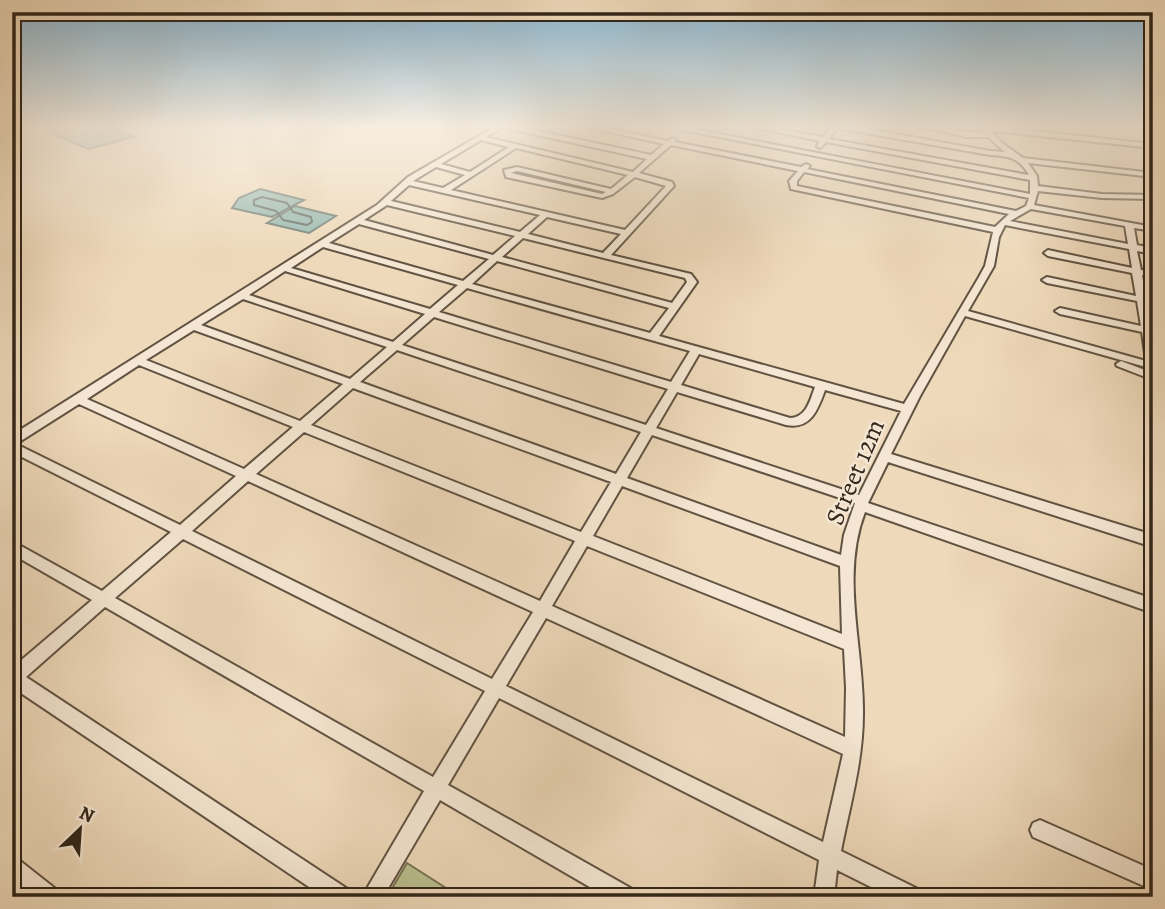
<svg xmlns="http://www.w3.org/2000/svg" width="1165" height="909" font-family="Alegreya,serif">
  <rect width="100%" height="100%" fill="#eed9ba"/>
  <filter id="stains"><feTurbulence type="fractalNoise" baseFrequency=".00286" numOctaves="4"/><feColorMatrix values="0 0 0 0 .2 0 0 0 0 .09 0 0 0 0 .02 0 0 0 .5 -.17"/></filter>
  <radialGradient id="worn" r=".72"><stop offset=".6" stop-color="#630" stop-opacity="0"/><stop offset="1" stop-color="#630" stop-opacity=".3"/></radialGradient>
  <!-- green -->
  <polygon fill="#babf8f" stroke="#767254" stroke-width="2" points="407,863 460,897 387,897"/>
  <!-- water -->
  <g fill="#99bab3" stroke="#707f76" stroke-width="2">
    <polygon points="58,126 109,126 134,137 88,149 49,132"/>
    <polygon points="260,189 304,200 272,217 232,208 239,198"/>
    <polygon points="295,206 336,216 309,233 267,223"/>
  </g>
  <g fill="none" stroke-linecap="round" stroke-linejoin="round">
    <!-- shore -->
    <polygon stroke="#667066" stroke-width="2" points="262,197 287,203 293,212 311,217 312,222 307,225 283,220 276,211 254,205 254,200"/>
    <defs>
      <g id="street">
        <path d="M496 126H515L651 155 664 144 582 126H596L668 141 673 138 676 140 675 142 801 167 806 164 810 166 807 169 1016 211 1026 206 1029 198 663 126H678L1030 194V180L826 142 820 148 817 146 820 141 747 126H762L823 137 831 126H851L990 151 1005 152 988 137H967L915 126C939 126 962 133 986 133L982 126H988L1153 144V148L991 131 1002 143 1023 158 1153 173V177L1028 163 1037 176 1038 186 1102 194 1153 195V199L1102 198 1038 191 1034 205 1153 227V231L1134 228 1137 245 1153 248V254L1137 251 1141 270 1153 272V278L1142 275 1146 298 1153 299V305L1147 303 1151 329H1153V369L965 316 920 396 891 454 1153 535V547L888 462 868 503 1153 599V613L865 512C840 576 864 648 863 714 863 761 850 805 841 851L920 890 923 897H891L837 870 834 897H814L819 860 499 698 448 785 634 890 637 897H607L440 800 383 897H362L424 791 105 607 26 677 349 890 352 897H324L12 687V668L92 600 12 554V541L102 591 171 532 12 452V435L377 205 408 177ZM503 127 505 128 647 159 633 172 486 137ZM837 128 990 155C1009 156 1020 158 1029 175L829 139ZM481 140 509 147 470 172 441 164ZM671 145 798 171 789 181 791 189 993 232 985 266 979 277 904 404 659 336 697 282 691 274 611 255 674 186 672 182 639 173ZM516 148 628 175 611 189 517 167 504 170 506 177 602 198 613 194 635 177 666 186 625 230 451 190ZM436 167 465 175 443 188 413 181ZM517 171 606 192 602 194 511 173ZM804 172 1009 214 995 227 797 186V181ZM409 185 540 215 520 232 391 201ZM387 205 515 236 493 255 364 220ZM1031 209 1125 226 1128 244 1010 221ZM547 217 621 234 603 253 528 234ZM359 224 489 259 463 281 329 243ZM1005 225 1129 249 1132 268 1048 250 1044 253 1048 256 1132 273 1136 296 1047 277 1042 280 1047 283 1137 301 1141 326 1060 308 1055 311 1060 314 1142 332 1146 361 968 311 994 266 999 237ZM523 238 685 278 687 282 672 303 502 257ZM323 247 458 285 430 309 291 268ZM497 261 669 308 650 333 472 284ZM285 271 425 314 393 342 249 295ZM467 288 690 351 671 382 439 312ZM243 299 387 347 350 379 201 325ZM434 317 668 389 646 425 402 345ZM194 330 343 384 300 421 146 360ZM397 350 641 432 616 474 360 382ZM699 354 815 387C810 400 807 417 790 418L681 385ZM139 365 293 427 244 469 87 399ZM353 388 611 482 581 532 311 425ZM825 390 901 411 859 495 656 428 677 392 786 425C811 430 818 409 825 390ZM79 404 236 476 180 525 16 444ZM304 432 575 541 540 601 256 474ZM652 435 855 503 844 535 841 555 627 478ZM248 481 533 612 492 679 192 531ZM622 486 840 566 842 634 593 536ZM183 539 485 691 433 777 115 598ZM587 546 844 649 846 688 845 737 552 606ZM546 618 843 754 823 842 506 686Z"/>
        <polygon points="1121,361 1153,373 1153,380 1117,366 1116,364"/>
        <polygon points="1040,820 1153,870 1153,890 1033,837 1030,830 1033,823"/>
        <polygon points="12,857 19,860 57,890 60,897 34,897 12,880"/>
      </g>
    </defs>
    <!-- street casing -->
    <use href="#street" stroke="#615342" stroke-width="4"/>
    <!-- street -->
    <use href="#street" fill="#f4e6d2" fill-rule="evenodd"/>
  </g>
  <!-- sky -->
  <linearGradient id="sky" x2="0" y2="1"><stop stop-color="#88b6d3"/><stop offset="0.5" stop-color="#f7eee0"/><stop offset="1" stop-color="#f7eee0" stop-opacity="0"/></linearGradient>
  <rect width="1165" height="254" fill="url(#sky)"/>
  <g text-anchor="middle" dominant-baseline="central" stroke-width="5" stroke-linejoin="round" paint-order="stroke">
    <!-- street labels -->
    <g font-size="26" fill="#32261a" stroke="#f4e6d2">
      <text transform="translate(855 472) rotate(-67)">Street 12m</text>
    </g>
  </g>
  <!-- margin -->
  <rect width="1165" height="909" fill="none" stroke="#eed9ba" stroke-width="42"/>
  <rect x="14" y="14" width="1137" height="881" fill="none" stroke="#32261a" stroke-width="3.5"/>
  <rect x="21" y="21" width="1123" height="867" fill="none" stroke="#32261a" stroke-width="2"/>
  <!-- north arrow -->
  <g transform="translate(80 829) rotate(25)" stroke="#f4e6d2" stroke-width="5" paint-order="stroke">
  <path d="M0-5L12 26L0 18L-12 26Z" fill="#32261a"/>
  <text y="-10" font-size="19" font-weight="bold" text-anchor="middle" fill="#32261a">N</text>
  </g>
  <rect width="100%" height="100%" filter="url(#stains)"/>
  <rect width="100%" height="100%" fill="url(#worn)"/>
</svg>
